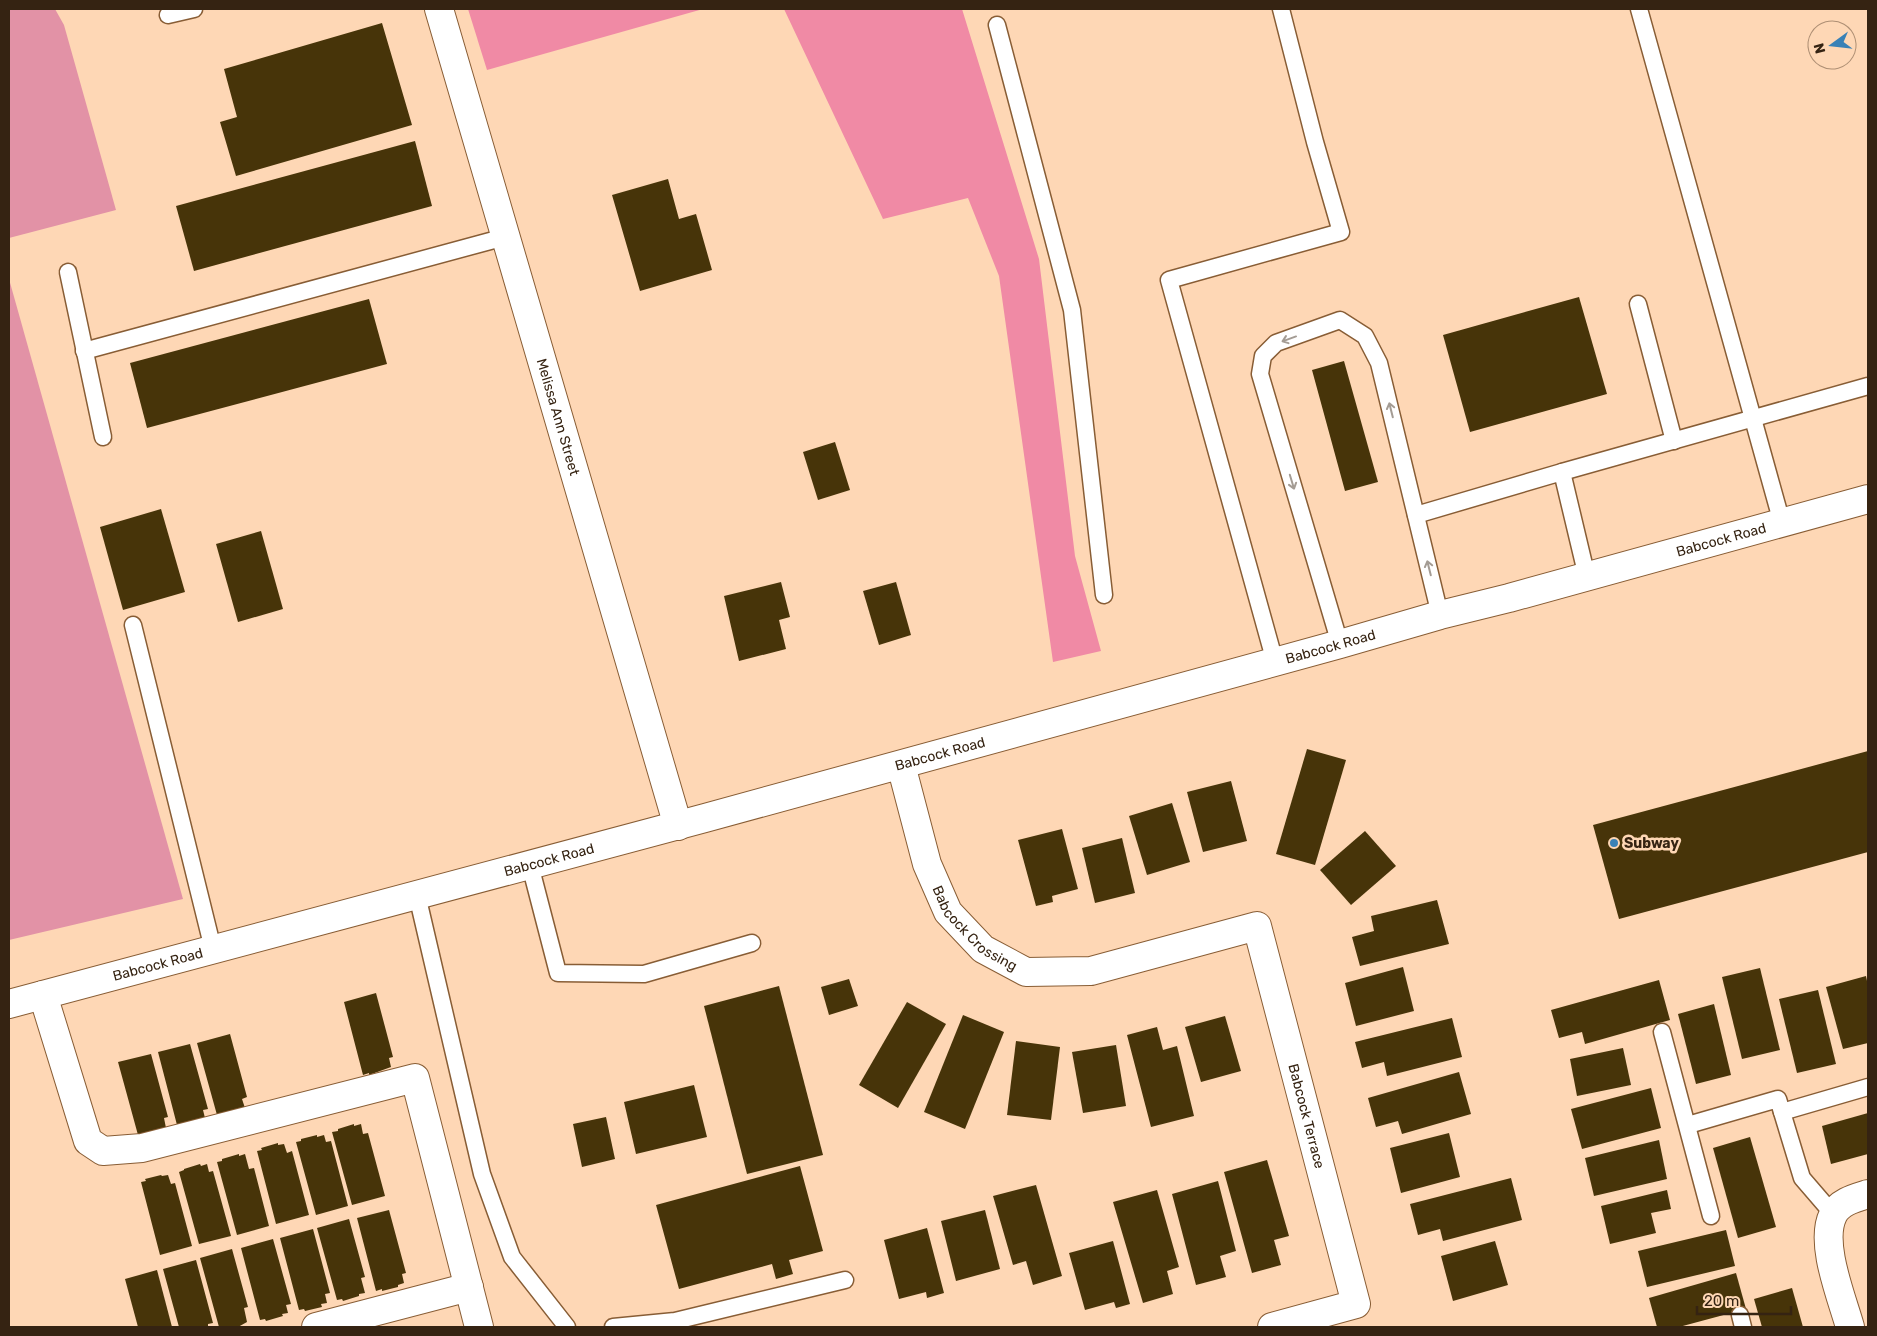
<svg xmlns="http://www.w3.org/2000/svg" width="1877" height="1336" font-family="Rubik,sans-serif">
  <rect width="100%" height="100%" fill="#fed7b5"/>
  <!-- green -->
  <g fill="#e292a6">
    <polygon points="9,9 55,9 64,25 116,210 9,238"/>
    <polygon points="9,279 183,899 9,940"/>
  </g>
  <!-- forest -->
  <g fill="#f08aa5">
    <polygon points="468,9 703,9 487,70"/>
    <polygon points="784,9 962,9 1039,259 1075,556 1101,651 1053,662 999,276 968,198 883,219"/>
  </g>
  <!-- building -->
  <g fill="#473409">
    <polygon points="382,23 412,125 236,176 220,122 237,117 224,69"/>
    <polygon points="415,141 432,206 194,271 176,206"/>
    <polygon points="668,179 679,219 696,214 712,270 640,291 612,195"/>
    <polygon points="1579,297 1607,394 1470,432 1443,335"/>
    <polygon points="369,299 387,364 147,428 130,363"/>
    <polygon points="1344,361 1378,482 1345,491 1312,370"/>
    <polygon points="835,442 850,490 818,500 803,452"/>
    <polygon points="161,509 185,592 123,610 100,527"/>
    <polygon points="261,531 283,609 238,622 216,544"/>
    <polygon points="781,582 790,617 779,620 786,649 739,661 724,596"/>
    <polygon points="896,582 911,635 879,645 863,591"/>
    <polygon points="1307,749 1346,760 1315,865 1276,854"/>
    <polygon points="1868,751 1868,852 1619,919 1593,825"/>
    <polygon points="1231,781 1247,841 1203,852 1187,792"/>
    <polygon points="1172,803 1190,862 1147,875 1129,816"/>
    <polygon points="1062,829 1078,889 1052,896 1053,902 1036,906 1018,840"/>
    <polygon points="1365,831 1396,866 1351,905 1320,870"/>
    <polygon points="1122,838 1135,893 1095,903 1082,848"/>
    <polygon points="1437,900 1449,944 1360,966 1352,937 1374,931 1371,916"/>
    <polygon points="1403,967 1414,1011 1356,1026 1345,983"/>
    <polygon points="1760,968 1780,1050 1742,1059 1722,977"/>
    <polygon points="1866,976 1868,986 1868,1043 1843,1049 1826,987"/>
    <polygon points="849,979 858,1006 829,1015 821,987"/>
    <polygon points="1659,980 1670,1020 1585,1044 1582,1032 1559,1038 1551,1010"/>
    <polygon points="779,986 823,1155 747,1174 704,1006"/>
    <polygon points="1818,990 1836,1064 1797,1073 1779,999"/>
    <polygon points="376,993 393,1057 389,1058 391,1067 369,1075 369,1073 363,1075 344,1002"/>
    <polygon points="907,1002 946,1024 898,1108 859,1085"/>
    <polygon points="1714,1004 1731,1075 1696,1084 1678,1014"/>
    <polygon points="963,1015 1004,1032 965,1129 924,1112"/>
    <polygon points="1225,1016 1241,1071 1201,1082 1185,1027"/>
    <polygon points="1452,1018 1462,1057 1387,1076 1384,1062 1362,1068 1355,1042"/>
    <polygon points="1157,1027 1163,1050 1177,1046 1194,1116 1151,1127 1127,1035"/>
    <polygon points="230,1034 247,1097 242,1099 245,1108 217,1115 197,1043"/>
    <polygon points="1016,1041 1060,1047 1051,1120 1007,1115"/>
    <polygon points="190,1044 208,1109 203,1110 205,1118 177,1125 158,1052"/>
    <polygon points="1116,1045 1126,1106 1083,1113 1072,1052"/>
    <polygon points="1623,1048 1631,1085 1577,1096 1570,1059"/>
    <polygon points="151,1054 168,1117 164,1118 166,1128 160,1129 160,1131 138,1135 118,1062"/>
    <polygon points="1459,1072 1471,1114 1402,1134 1398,1121 1376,1127 1368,1098"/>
    <polygon points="694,1085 707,1137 636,1154 624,1102"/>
    <polygon points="1651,1088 1661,1128 1582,1149 1571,1109"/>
    <polygon points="1868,1113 1868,1154 1831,1164 1822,1126"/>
    <polygon points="606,1117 615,1159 582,1167 573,1124"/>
    <polygon points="354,1124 354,1126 361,1124 363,1134 368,1133 385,1196 352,1205 332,1132 338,1131 338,1129"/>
    <polygon points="1449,1133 1460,1177 1401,1193 1390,1148"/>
    <polygon points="317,1135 317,1137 324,1135 326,1142 331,1141 348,1206 316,1215 296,1142 301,1141 301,1139"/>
    <polygon points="1750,1137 1776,1227 1738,1238 1713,1148"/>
    <polygon points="1659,1140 1667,1179 1594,1196 1585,1158"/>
    <polygon points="278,1143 278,1145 284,1144 287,1153 292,1151 309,1215 276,1224 257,1151 262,1150 261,1148"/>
    <polygon points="239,1154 239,1156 245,1154 249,1169 254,1168 269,1226 237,1235 217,1162 222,1161 222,1159"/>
    <polygon points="1267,1160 1289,1236 1274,1240 1281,1265 1252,1273 1224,1172"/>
    <polygon points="200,1164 201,1166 207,1164 209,1172 213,1171 231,1236 199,1244 179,1172 184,1170 184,1169"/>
    <polygon points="800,1166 823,1251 789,1260 793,1274 776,1279 772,1264 679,1289 656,1205"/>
    <polygon points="161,1175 162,1176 168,1175 171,1184 175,1183 192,1246 160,1255 141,1182 146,1181 145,1179"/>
    <polygon points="1511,1178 1522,1220 1443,1241 1440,1229 1418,1235 1410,1204"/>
    <polygon points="1218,1181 1236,1251 1220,1256 1226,1277 1196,1285 1172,1194"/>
    <polygon points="1036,1185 1062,1276 1033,1285 1026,1261 1013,1265 993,1196"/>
    <polygon points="1157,1190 1179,1267 1167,1271 1173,1294 1143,1303 1113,1202"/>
    <polygon points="1667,1190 1671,1209 1651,1213 1656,1233 1610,1244 1601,1206"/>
    <polygon points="389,1210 406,1273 402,1274 404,1283 398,1285 398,1287 382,1291 382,1289 376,1291 357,1218"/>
    <polygon points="985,1210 1000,1269 956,1281 941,1221"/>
    <polygon points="349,1219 365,1277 361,1278 365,1293 359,1294 359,1296 343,1301 342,1299 337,1300 317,1228"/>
    <polygon points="927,1228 944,1293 927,1298 926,1292 899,1299 884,1240"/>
    <polygon points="313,1229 330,1293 325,1294 327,1303 321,1304 322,1307 305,1311 304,1309 299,1310 280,1238"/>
    <polygon points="1726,1230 1735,1266 1647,1287 1638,1251"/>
    <polygon points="273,1239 291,1304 286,1305 288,1313 282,1314 283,1316 266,1321 265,1319 260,1320 241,1248"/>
    <polygon points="1113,1241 1130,1304 1116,1308 1114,1302 1085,1310 1069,1253"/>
    <polygon points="1495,1241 1508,1285 1453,1301 1441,1256"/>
    <polygon points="232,1249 248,1307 244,1308 247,1322 238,1327 219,1327 200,1258"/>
    <polygon points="196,1260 213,1323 208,1324 208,1327 179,1327 163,1269"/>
    <polygon points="157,1270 172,1327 138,1327 125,1279"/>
    <polygon points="1736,1273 1746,1309 1679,1327 1657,1327 1649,1298"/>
    <polygon points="1792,1288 1803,1327 1762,1327 1754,1299"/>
  </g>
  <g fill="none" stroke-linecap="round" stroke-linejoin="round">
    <defs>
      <g id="lane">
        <polyline points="1639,9 1782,523"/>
        <polyline points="168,15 194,9"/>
        <polyline points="997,25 1072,310 1104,595"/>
        <polyline points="68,272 103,437"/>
        <polyline points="1638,304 1674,441"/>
        <polyline points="84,351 505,237"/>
        <polyline points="1562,472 1868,386"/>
        <polyline points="1416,515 1562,472 1587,577"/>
        <polyline points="133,625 213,949"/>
        <polyline points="1340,644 1260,374 1263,356 1276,343 1340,320 1365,336 1379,363 1440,615"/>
        <polyline points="1275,662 1169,280 1341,232 1315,142 1281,9"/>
        <polyline points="530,865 558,973 644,974 752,943"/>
        <polyline points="417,895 482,1174 512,1257 567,1327"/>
        <polyline points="1662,1032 1711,1216"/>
        <polyline points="1782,1112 1868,1087"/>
        <polyline points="1688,1125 1778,1099 1802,1178 1833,1214"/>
        <polyline points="1740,1315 1743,1327"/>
        <polyline points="613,1327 675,1321 845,1280"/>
      </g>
      <g id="street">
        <path id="s1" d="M439 9 678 826"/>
        <path id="s2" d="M901 765 927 864 948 912 983 949 1026 972 1091 971 1257 926 1356 1304 1272 1327"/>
        <polyline points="43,995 88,1141 103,1151 142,1148 415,1078 479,1327"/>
        <polyline points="316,1327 469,1287"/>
        <path d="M1850 1327C1842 1298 1819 1243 1833 1215 1839 1202 1855 1198 1868 1194"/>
      </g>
      <g id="secondary">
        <path id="s3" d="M9 1004 705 818 1340 644 1440 615 1509 598 1868 499"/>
      </g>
    </defs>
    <!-- lane casing -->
    <use href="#lane" stroke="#885d35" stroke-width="19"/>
    <!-- street casing -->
    <use href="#street" stroke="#885d35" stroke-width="30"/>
    <!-- secondary casing -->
    <use href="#secondary" stroke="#885d35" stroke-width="30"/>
    <!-- lane -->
    <use href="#lane" stroke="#fff" stroke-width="16"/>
    <!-- street -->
    <use href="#street" stroke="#fff" stroke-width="28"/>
    <!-- secondary -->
    <use href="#secondary" stroke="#fff" stroke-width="28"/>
  </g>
  <!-- one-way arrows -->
  <defs><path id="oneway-shaft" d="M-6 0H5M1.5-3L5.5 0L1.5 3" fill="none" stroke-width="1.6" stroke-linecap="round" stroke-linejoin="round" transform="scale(1.25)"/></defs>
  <g stroke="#a49c94">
    <use href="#oneway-shaft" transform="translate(1289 339) rotate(160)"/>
    <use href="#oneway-shaft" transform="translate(1391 410) rotate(-104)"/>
    <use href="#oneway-shaft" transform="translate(1292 482) rotate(73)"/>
    <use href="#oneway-shaft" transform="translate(1429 568) rotate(-104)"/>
  </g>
  <!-- markers -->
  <circle fill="#3981b6" stroke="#fed7b5" stroke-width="2" cx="1614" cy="843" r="5"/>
  <g text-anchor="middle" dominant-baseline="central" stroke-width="5" stroke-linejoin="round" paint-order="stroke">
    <!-- street labels -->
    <g font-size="14" fill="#352312" stroke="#fed7b5">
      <text stroke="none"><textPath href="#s1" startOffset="425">Melissa Ann Street</textPath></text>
      <text stroke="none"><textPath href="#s3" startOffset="1774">Babcock Road</textPath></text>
      <text stroke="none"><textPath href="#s3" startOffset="1369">Babcock Road</textPath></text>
      <text stroke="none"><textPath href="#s3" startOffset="964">Babcock Road</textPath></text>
      <text stroke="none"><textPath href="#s3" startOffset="559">Babcock Road</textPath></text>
      <text stroke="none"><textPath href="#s2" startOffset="185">Babcock Crossing</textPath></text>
      <text stroke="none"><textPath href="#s3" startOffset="154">Babcock Road</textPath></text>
      <text stroke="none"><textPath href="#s2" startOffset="688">Babcock Terrace</textPath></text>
    </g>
    <!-- poi labels -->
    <g font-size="14" font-weight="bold" fill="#352312" stroke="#fed7b5" text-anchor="start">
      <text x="1624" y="843">Subway</text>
    </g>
  </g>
  <!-- border -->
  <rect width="1877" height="1336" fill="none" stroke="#352312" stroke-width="20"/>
  <!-- north arrow -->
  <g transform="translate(1832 45) rotate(255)"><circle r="24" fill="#fed7b5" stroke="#ae8f74"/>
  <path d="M0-4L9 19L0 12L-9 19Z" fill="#3981b6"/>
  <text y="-8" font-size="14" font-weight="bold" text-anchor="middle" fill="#352312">N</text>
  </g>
  <!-- scale -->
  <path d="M1697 1306v8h94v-8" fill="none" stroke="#352312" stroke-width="2.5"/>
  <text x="1704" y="1306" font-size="15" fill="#352312" stroke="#fed7b5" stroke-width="4" paint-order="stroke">20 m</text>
</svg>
